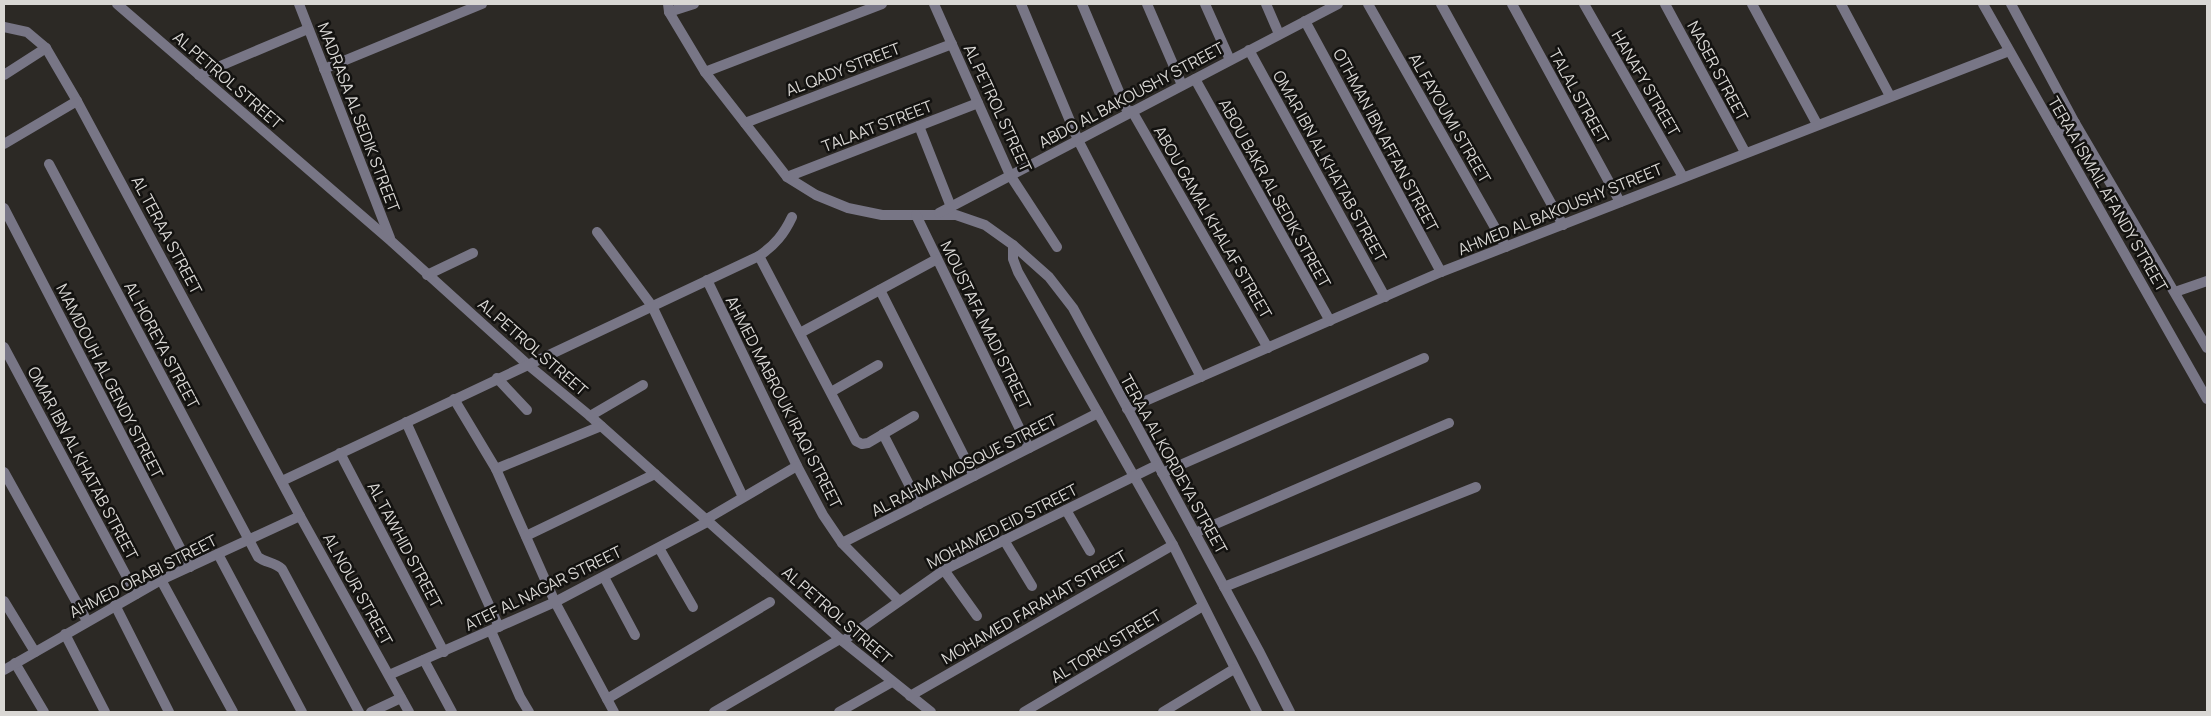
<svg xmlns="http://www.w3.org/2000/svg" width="2211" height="716" font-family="Manrope,sans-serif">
  <rect width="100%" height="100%" fill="#2c2925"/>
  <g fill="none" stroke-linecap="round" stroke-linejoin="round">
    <!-- minor -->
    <g stroke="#787686" stroke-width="10">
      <polyline points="117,4 391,241 527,364 590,416 840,639 931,712"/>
      <polyline points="299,4 390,238"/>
      <polyline points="668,4 669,12 705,72 787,177 816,195 848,208 882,215 956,215 985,225 1013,245 1049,277 1073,308 1260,653 1290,712"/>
      <polyline points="934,4 1010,175 1057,247"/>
      <polyline points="1021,4 1078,140 1201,377"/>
      <polyline points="1082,4 1128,113"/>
      <polyline points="1147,4 1182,85"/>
      <polyline points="1205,4 1230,60"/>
      <polyline points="1266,4 1279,34"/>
      <polyline points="1368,4 1506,247"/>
      <polyline points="1441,4 1563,225"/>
      <polyline points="1512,4 1620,202"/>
      <polyline points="1584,4 1683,177"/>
      <polyline points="1665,4 1745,152"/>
      <polyline points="1752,4 1817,124"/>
      <polyline points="1841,4 1890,96"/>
      <polyline points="1983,4 2207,399"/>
      <polyline points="2011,4 2075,123 2207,348"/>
      <polyline points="669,12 694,4"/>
      <polyline points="1305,21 1441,272"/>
      <polyline points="4,27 27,32 46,48 77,101 300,516 409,712"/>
      <polyline points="1249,50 1385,297"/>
      <polyline points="324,69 482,4"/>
      <polyline points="705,72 882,4"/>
      <polyline points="4,75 46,48"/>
      <polyline points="199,75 308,29"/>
      <polyline points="1195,79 1330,321"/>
      <polyline points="1132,111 1268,348"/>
      <polyline points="745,123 952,44"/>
      <polyline points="919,126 951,207"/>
      <polyline points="2056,132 2075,123"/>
      <polyline points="4,144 77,101"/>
      <path d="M49 164 258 557C266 563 274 562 282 569L359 712"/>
      <polyline points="787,177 978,103"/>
      <polyline points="4,208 190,567"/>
      <polyline points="939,213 1338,4"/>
      <polyline points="916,215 1029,448"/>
      <polyline points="597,232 652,306 743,497"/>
      <polyline points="1013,245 1013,259 1018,272 1173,545 1257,712"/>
      <polyline points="759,256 856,441 862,444 868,443 914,416"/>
      <polyline points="427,275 473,253"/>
      <polyline points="707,280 797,466 823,515 842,543 899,601"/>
      <polyline points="880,290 974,476"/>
      <polyline points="2175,292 2207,281"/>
      <polyline points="800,333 937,259"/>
      <polyline points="4,347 136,594"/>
      <polyline points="497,378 527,410"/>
      <polyline points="831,392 878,365"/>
      <polyline points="454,399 496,469 555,602 614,712"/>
      <polyline points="1127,409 1441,272 2009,51"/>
      <polyline points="590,416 643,385"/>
      <polyline points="406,422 499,627"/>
      <polyline points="883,434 919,504"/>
      <polyline points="340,453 444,652"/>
      <polyline points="496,469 601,426"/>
      <polyline points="4,472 87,621"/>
      <polyline points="1162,473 1424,358"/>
      <path d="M282 481 759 256C775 245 784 234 792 217"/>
      <polyline points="1066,510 1090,551"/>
      <polyline points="705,520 797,466"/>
      <polyline points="1195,533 1449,423"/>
      <polyline points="526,536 655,474"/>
      <polyline points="1004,540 1032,586"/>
      <polyline points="842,543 1098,413"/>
      <polyline points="659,548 693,607"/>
      <polyline points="218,554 302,712"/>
      <polyline points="944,570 977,616"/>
      <polyline points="604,577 635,635"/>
      <polyline points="161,580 233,712"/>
      <polyline points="1224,587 1476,487"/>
      <polyline points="4,601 35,652"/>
      <polyline points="115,605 169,712"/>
      <polyline points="491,631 520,697 529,712"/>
      <polyline points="65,634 105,712"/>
      <polyline points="843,641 944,570 1157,465"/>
      <polyline points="424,660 452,712"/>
      <polyline points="15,663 44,712"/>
      <polyline points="4,670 161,580 300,516"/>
      <polyline points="389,675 555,602 707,522"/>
      <polyline points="910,696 1173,545"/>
      <polyline points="607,699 770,602"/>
      <polyline points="371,712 401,698"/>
      <polyline points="714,712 840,639"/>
      <polyline points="839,712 892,682"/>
      <polyline points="1024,712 1203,606"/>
      <polyline points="1163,712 1234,669"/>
    </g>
  </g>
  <g text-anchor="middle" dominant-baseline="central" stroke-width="5" stroke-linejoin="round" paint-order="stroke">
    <!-- street labels -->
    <g font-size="16" fill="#d9d7d4" stroke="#131210">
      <text transform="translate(843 69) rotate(-21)">AL QADY STREET</text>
      <text transform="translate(1718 71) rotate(62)">NASER STREET</text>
      <text transform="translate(228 80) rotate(41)">AL PETROL STREET</text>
      <text transform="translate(1646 83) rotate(60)">HANAFY STREET</text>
      <text transform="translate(1131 95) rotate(-28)">ABDO AL BAKOUSHY STREET</text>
      <text transform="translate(1579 96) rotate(61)">TALAL STREET</text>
      <text transform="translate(998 108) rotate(65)">AL PETROL STREET</text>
      <text transform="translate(359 117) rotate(69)">MADRASA AL SEDIK STREET</text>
      <text transform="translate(1450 118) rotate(60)">AL FAYOUMI STREET</text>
      <text transform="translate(877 126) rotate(-21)">TALAAT STREET</text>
      <text transform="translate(1386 140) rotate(62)">OTHMAN IBN AFFAN STREET</text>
      <text transform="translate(1330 166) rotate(61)">OMAR IBN AL KHATAB STREET</text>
      <text transform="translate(1275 193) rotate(61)">ABOU BAKR AL SEDIK STREET</text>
      <text transform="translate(2108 194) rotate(60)">TERAA ISMAIL AFANDY STREET</text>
      <text transform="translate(1560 209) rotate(-22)">AHMED AL BAKOUSHY STREET</text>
      <text transform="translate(1213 222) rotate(60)">ABOU GAMAL KHALAF STREET</text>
      <text transform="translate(167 235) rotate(62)">AL TERAA STREET</text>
      <text transform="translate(986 325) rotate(64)">MOUSTAFA MADI STREET</text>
      <text transform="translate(162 345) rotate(62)">AL HOREYA STREET</text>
      <text transform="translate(533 347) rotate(41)">AL PETROL STREET</text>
      <text transform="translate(110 381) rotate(63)">MAMDOUH AL GENDY STREET</text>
      <text transform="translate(784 402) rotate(63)">AHMED MABROUK IRAQI STREET</text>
      <text transform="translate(83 463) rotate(62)">OMAR IBN AL KHATAB STREET</text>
      <text transform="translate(1174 464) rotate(61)">TERAA AL KORDEYA STREET</text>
      <text transform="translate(964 465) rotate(-27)">AL RAHMA MOSQUE STREET</text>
      <text transform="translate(1002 526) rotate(-27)">MOHAMED EID STREET</text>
      <text transform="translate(405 545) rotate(62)">AL TAWHID STREET</text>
      <text transform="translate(143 576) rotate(-27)">AHMED ORABI STREET</text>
      <text transform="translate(543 588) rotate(-26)">ATEF AL NAGAR STREET</text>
      <text transform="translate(358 589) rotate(61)">AL NOUR STREET</text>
      <text transform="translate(1034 607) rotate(-30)">MOHAMED FARAHAT STREET</text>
      <text transform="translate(837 615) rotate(41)">AL PETROL STREET</text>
      <text transform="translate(1106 646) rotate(-31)">AL TORKI STREET</text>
    </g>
  </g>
  <!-- border -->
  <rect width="2211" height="716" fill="none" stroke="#d9d7d4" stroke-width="10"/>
</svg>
